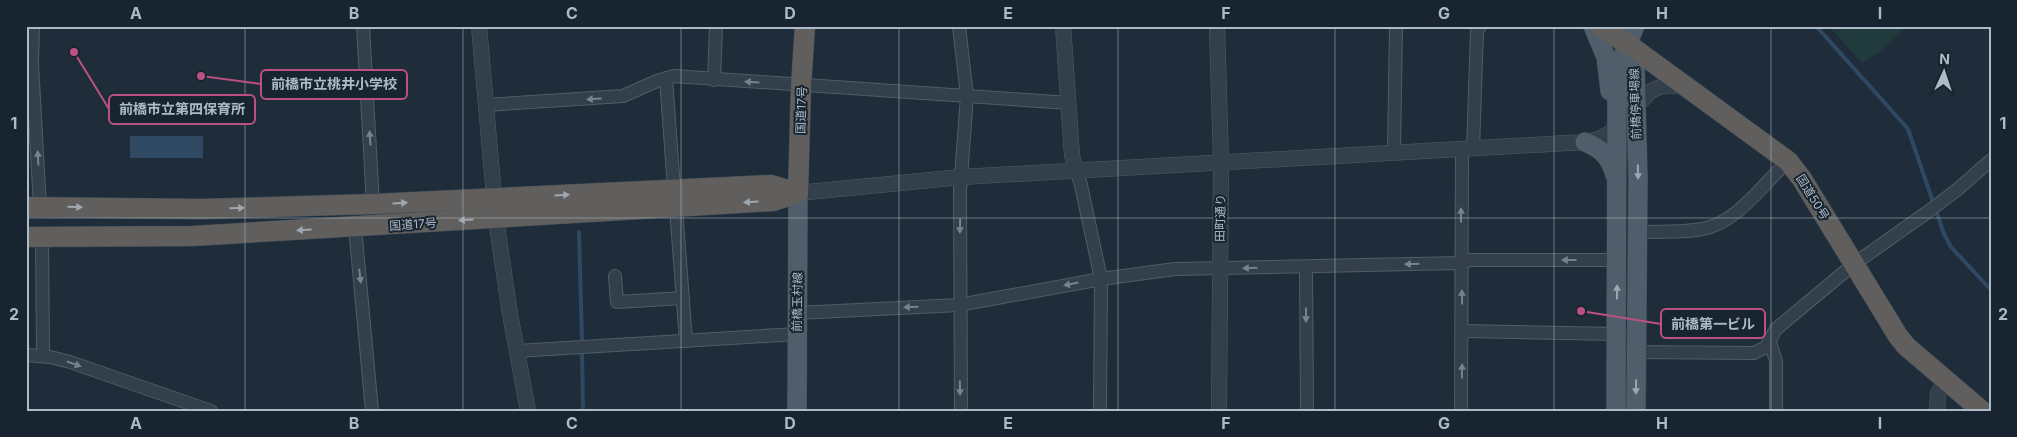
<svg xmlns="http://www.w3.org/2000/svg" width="2017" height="437" font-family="Inter,'Noto Sans JP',sans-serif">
  <rect width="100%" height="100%" fill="#1f2d3b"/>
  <!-- green -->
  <polygon fill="#213b3c" points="1829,26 1907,26 1879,52 1862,63"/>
  <!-- water -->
  <rect fill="#2f4962" x="130" y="136" width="73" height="22"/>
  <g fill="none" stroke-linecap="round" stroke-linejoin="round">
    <!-- stream -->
    <g stroke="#2f4962" stroke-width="4">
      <polyline points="1816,26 1908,129 1944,234 1951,247 1991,290"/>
      <polyline points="579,232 582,340"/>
      <polyline points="582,351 583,411"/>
    </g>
    <defs>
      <g id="minor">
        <polyline points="33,26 32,64 40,207"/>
        <polyline points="363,26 373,204"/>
        <polyline points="959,26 967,96 960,191 961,411"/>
        <polyline points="666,78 674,189"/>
        <polyline points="714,80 716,26"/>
        <polyline points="486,105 623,96 657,81 674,76 1069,103"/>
        <polyline points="1473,149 1477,31 1480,26"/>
        <polyline points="1394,153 1396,26"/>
        <polyline points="1076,170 1081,185 1101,279 1100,411"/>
        <polyline points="676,208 686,341"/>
        <polyline points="355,227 372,411"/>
        <path d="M1637 232C1658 231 1681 233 1702 229 1736 224 1764 183 1788 161"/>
        <polyline points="42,237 43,356"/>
        <polyline points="1306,267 1307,411"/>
        <polyline points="615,276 617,302 683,298"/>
        <polyline points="797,313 959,305 1101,279 1175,269 1461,263 1470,260 1617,260"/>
        <polyline points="1462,331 1617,334 1637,352 1754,353 1766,347 1776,329 1854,264 1929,211 1958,189 1991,160"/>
        <polyline points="1770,342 1776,361 1776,411"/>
        <polyline points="517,351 797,334"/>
        <polyline points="26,355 50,357 70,362 211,411"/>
        <polyline points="1461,411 1462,149"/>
      </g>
      <g id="tertiary">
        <polyline points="479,26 496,219 510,314 528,411"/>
        <polyline points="1063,26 1072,155 1076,170"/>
        <polyline points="1217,26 1221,162 1219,411"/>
        <path d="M798 193 961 177 1585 142 1599 139 1610 133 1651 91C1663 84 1673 85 1686 87"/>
        <polyline points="1937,411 1938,393 1947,381"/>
      </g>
      <g id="primary">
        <polyline points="1593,26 1606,57 1610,91"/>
        <polyline points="1629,45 1635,68 1638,178 1636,411"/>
        <path d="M1585 142C1602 149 1610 157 1615 175"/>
        <polyline points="797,411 798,193"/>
        <polyline points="1616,411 1617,83 1622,58 1635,26"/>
      </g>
      <g id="trunk">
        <polyline points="1599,26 1629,45 1788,161 1802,179 1898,336 1906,346 1982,411"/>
        <polyline points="798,193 801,86 805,26"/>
        <polyline points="26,207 201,209 373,204 771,185 798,193"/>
        <polyline points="26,237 193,236 773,201 798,193"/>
      </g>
    </defs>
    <!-- minor casing -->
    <use href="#minor" stroke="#505d68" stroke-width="14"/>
    <!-- tertiary casing -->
    <use href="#tertiary" stroke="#505d68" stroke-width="16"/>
    <!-- primary casing -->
    <use href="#primary" stroke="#3c4854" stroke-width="20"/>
    <!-- trunk casing -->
    <use href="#trunk" stroke="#3d4a55" stroke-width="21"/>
    <!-- minor -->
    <use href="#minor" stroke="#333f4b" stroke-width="12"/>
    <!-- tertiary -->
    <use href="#tertiary" stroke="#333f4b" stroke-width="15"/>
    <!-- primary -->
    <use href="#primary" stroke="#505e6b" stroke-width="19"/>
    <!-- trunk -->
    <use href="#trunk" stroke="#615f5d" stroke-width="20"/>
  </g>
  <!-- one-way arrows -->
  <defs><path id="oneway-solid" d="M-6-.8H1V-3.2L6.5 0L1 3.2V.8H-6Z" transform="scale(1.25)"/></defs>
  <g fill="#76838f">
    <use href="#oneway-solid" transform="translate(752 82) rotate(-176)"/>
    <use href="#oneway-solid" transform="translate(594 99) rotate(177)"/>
    <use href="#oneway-solid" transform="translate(370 138) rotate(-94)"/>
    <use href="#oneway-solid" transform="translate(38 158) rotate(-93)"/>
    <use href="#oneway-solid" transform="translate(1461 215) rotate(-90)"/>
    <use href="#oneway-solid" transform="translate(960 226) rotate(91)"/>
    <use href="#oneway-solid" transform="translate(1569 260) rotate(-180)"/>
    <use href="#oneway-solid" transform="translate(1412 264) rotate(179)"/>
    <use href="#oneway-solid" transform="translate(1250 268) rotate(179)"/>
    <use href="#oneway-solid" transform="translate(360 276) rotate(84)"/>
    <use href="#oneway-solid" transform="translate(1071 284) rotate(169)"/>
    <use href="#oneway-solid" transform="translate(1462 297) rotate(-91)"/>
    <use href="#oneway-solid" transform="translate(911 307) rotate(178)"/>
    <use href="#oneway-solid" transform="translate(1306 315) rotate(90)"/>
    <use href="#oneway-solid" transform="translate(74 364) rotate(19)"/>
    <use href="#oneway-solid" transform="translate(1462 371) rotate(-89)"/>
    <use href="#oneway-solid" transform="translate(960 388) rotate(89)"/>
  </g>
  <g fill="#9aa8b5">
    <use href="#oneway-solid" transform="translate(1638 172) rotate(89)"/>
    <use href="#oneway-solid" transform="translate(1617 292) rotate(-89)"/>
    <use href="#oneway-solid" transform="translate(1636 387) rotate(91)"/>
  </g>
  <g fill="#9ea8b2">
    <use href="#oneway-solid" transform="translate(562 195) rotate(-3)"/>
    <use href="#oneway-solid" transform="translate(751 202) rotate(176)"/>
    <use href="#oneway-solid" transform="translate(400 203) rotate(-3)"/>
    <use href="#oneway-solid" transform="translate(75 207) rotate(1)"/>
    <use href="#oneway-solid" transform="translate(237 208) rotate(-2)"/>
    <use href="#oneway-solid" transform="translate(466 220) rotate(177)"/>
    <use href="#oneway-solid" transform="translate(304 230) rotate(177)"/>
  </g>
  <!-- grid -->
  <path fill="none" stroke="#adbac7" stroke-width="1" stroke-opacity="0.55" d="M245 26V411M463 26V411M681 26V411M899 26V411M1118 26V411M1335 26V411M1554 26V411M1771 26V411M26 218H1991"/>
  <g text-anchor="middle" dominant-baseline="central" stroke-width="4" stroke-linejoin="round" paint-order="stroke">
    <!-- street labels -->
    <g font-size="12" fill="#adbac7" stroke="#18242f">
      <text transform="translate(1635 104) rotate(-92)">前橋停車場線</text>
      <text transform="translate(801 110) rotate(-88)">国道17号</text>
      <text transform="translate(1813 197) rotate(58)">国道50号</text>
      <text transform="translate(1220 218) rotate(-89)">田町通り</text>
      <text transform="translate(413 224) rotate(-4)">国道17号</text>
      <text transform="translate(797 302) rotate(-89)">前橋玉村線</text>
    </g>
  </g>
  <!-- callouts -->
  <path fill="none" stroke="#bb5181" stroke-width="2" d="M201 76L261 84M74 52L109 109M1581 311L1661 324"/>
  <g fill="#bb5181" stroke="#18242f" stroke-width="2">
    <circle cx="201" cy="76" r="5"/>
    <circle cx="74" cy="52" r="5"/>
    <circle cx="1581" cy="311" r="5"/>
  </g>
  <g fill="#18242f" stroke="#bb5181" stroke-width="2">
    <rect x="261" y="70" width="146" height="29" rx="5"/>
    <rect x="109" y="95" width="146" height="29" rx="5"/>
    <rect x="1661" y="309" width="104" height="29" rx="5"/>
  </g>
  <g font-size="14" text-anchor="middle" font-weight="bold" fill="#adbac7">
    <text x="334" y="89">前橋市立桃井小学校</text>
    <text x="182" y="114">前橋市立第四保育所</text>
    <text x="1713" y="329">前橋第一ビル</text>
  </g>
  <!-- border -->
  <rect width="2017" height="437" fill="none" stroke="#18242f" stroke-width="55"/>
  <!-- north arrow -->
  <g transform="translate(1944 72) rotate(3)" stroke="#18242f" stroke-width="4" paint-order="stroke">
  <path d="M0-4L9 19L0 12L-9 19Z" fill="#adbac7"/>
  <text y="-8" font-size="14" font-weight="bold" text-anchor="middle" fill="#adbac7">N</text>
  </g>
  <rect x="28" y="28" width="1962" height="382" fill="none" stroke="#adbac7" stroke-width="2"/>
  <g font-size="16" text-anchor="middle" font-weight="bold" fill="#adbac7">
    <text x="136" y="19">A</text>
    <text x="354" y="19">B</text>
    <text x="572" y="19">C</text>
    <text x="790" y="19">D</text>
    <text x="1008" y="19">E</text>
    <text x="1226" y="19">F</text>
    <text x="1444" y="19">G</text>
    <text x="1662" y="19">H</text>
    <text x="1880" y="19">I</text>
    <text x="14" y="129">1</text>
    <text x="2003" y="129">1</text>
    <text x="14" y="320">2</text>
    <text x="2003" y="320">2</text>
    <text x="136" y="429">A</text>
    <text x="354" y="429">B</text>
    <text x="572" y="429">C</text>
    <text x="790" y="429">D</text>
    <text x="1008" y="429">E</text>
    <text x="1226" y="429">F</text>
    <text x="1444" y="429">G</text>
    <text x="1662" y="429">H</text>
    <text x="1880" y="429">I</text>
  </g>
</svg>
